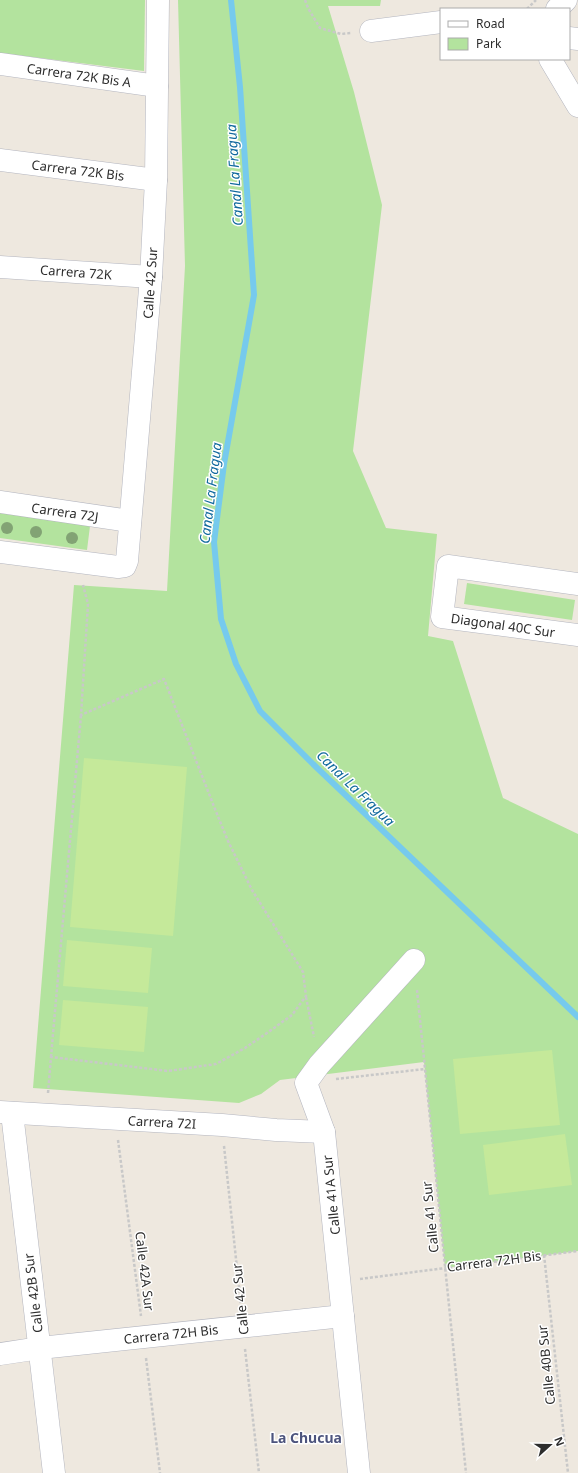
<svg xmlns="http://www.w3.org/2000/svg" width="578" height="1473" font-family="'Noto Sans',sans-serif">
  <rect width="100%" height="100%" fill="#eee8df"/>
  <!-- green -->
  <g fill="#b3e39e">
    <polygon points="0,0 145,0 144,71 0,53"/>
    <polygon points="178,0 381,0 380,6 328,6 354,92 382,205 353,451 386,528 437,534 428,636 453,641 503,798 578,834 578,1251 445,1268 424,1062 280,1080 261,1094 239,1103 33,1088 74,585 167,591 185,266"/>
    <polygon points="0,513 90,526 87,550 0,538"/>
    <polygon points="467,583 575,600 572,620 464,604"/>
  </g>
  <!-- pitch -->
  <g fill="#c5e99a">
    <polygon points="84,758 187,767 173,936 70,927"/>
    <polygon points="67,940 152,948 148,993 63,986"/>
    <polygon points="63,1000 148,1007 144,1052 59,1045"/>
    <polygon points="552,1050 560,1125 460,1134 453,1059"/>
    <polygon points="565,1134 572,1185 489,1195 483,1145"/>
  </g>
  <g fill="none" stroke-linecap="round" stroke-linejoin="round">
    <!-- stream -->
    <polyline stroke="#76caed" stroke-width="6" points="231,0 240,87 254,295 224,464 214,542 221,619 236,664 260,711 313,764 578,1017"/>
    <defs>
      <g id="minor">
        <polyline points="557,9 566,0"/>
        <polyline points="371,31 441,22"/>
        <polyline points="569,38 578,39"/>
        <polyline points="550,59 578,106"/>
        <polyline points="0,64 157,86"/>
        <polyline points="0,160 156,180"/>
        <polyline points="0,267 151,277"/>
        <polyline points="0,502 130,521"/>
        <polyline points="0,552 118,567 125,566 127,561 151,277 156,180 158,0"/>
        <polyline points="578,584 448,566 442,617 578,635"/>
        <polyline points="0,1112 222,1125 276,1130 324,1132"/>
        <polyline points="12,1113 54,1473"/>
        <polyline points="0,1354 40,1348 343,1316"/>
        <polyline points="359,1473 324,1132 306,1083 319,1065 414,960"/>
      </g>
    </defs>
    <!-- minor casing -->
    <use href="#minor" stroke="#b3b5bf" stroke-width="23"/>
    <!-- path -->
    <g stroke="#c8c8c8" stroke-width="2.5" stroke-dasharray="3 2" stroke-linecap="butt">
      <polyline points="305,0 308,8 320,28 341,34 351,33"/>
      <polyline points="527,9 536,0"/>
      <polyline points="417,990 466,1473"/>
      <polyline points="306,997 314,1037"/>
      <polyline points="51,1057 81,715"/>
      <polyline points="336,1079 425,1069"/>
      <polyline points="48,1093 51,1057 168,1071 216,1064 245,1048 267,1033 292,1015 306,996 303,972 252,890 228,841 215,809 164,679 81,715 88,604 83,585"/>
      <polyline points="118,1140 141,1316"/>
      <polyline points="224,1146 241,1306"/>
      <polyline points="544,1255 568,1473"/>
      <polyline points="360,1279 578,1251"/>
      <polyline points="245,1349 259,1473"/>
      <polyline points="146,1358 160,1473"/>
    </g>
    <!-- minor -->
    <use href="#minor" stroke="#fff" stroke-width="22"/>
  </g>
  <!-- trees -->
  <g fill="#82a374">
    <circle cx="7" cy="528" r="6"/>
    <circle cx="36" cy="532" r="6"/>
    <circle cx="72" cy="538" r="6"/>
  </g>
  <g text-anchor="middle" dominant-baseline="central" stroke-width="3" stroke-linejoin="round" paint-order="stroke">
    <!-- street labels -->
    <g font-size="13" fill="#2d2d2d" stroke="#fff">
      <text transform="translate(79 75) rotate(8)">Carrera 72K Bis A</text>
      <text transform="translate(78 170) rotate(7)">Carrera 72K Bis</text>
      <text transform="translate(76 272) rotate(4)">Carrera 72K</text>
      <text transform="translate(150 283) rotate(-86)">Calle 42 Sur</text>
      <text transform="translate(65 512) rotate(8)">Carrera 72J</text>
      <text transform="translate(503 625) rotate(8)">Diagonal 40C Sur</text>
      <text transform="translate(162 1122) rotate(3)">Carrera 72I</text>
      <text transform="translate(331 1195) rotate(-96)">Calle 41A Sur</text>
      <text transform="translate(430 1217) rotate(-96)">Calle 41 Sur</text>
      <text transform="translate(494 1261) rotate(-7)">Carrera 72H Bis</text>
      <text transform="translate(145 1271) rotate(83)">Calle 42A Sur</text>
      <text transform="translate(33 1293) rotate(-97)">Calle 42B Sur</text>
      <text transform="translate(240 1299) rotate(-96)">Calle 42 Sur</text>
      <text transform="translate(171 1334) rotate(-6)">Carrera 72H Bis</text>
      <text transform="translate(546 1365) rotate(-96)">Calle 40B Sur</text>
    </g>
    <!-- water labels -->
    <g font-size="14" font-style="italic" fill="#10699d" stroke="#fff">
      <text transform="translate(234 175) rotate(-94)">Canal La Fragua</text>
      <text transform="translate(210 493) rotate(-83)">Canal La Fragua</text>
      <text transform="translate(356 788) rotate(44)">Canal La Fragua</text>
    </g>
    <!-- neighbourhood labels -->
    <g font-size="14" font-weight="bold" fill="#4d547d" stroke="#fff">
      <text x="306" y="1437">La Chucua</text>
    </g>
  </g>
  <!-- legend -->
  <rect x="440" y="8" width="130" height="52" fill="#ffffff" stroke="#ababab"/>
  <rect x="448" y="21" width="20" height="6" fill="#ffffff" stroke="#ababab"/>
  <text x="476" y="28" font-size="12" fill="#2d2d2d">Road</text>
  <rect x="448" y="38" width="20" height="12" fill="#b3e39e" stroke="#ababab"/>
  <text x="476" y="48" font-size="12" fill="#2d2d2d">Park</text>
  <!-- north arrow -->
  <g transform="translate(550 1445) rotate(69)" stroke="#ffffff" stroke-width="3" paint-order="stroke">
  <path d="M0-3L7 15L0 10L-7 15Z" fill="#2d2d2d"/>
  <text y="-6" font-size="11" font-weight="bold" text-anchor="middle" fill="#2d2d2d">N</text>
  </g>
</svg>
